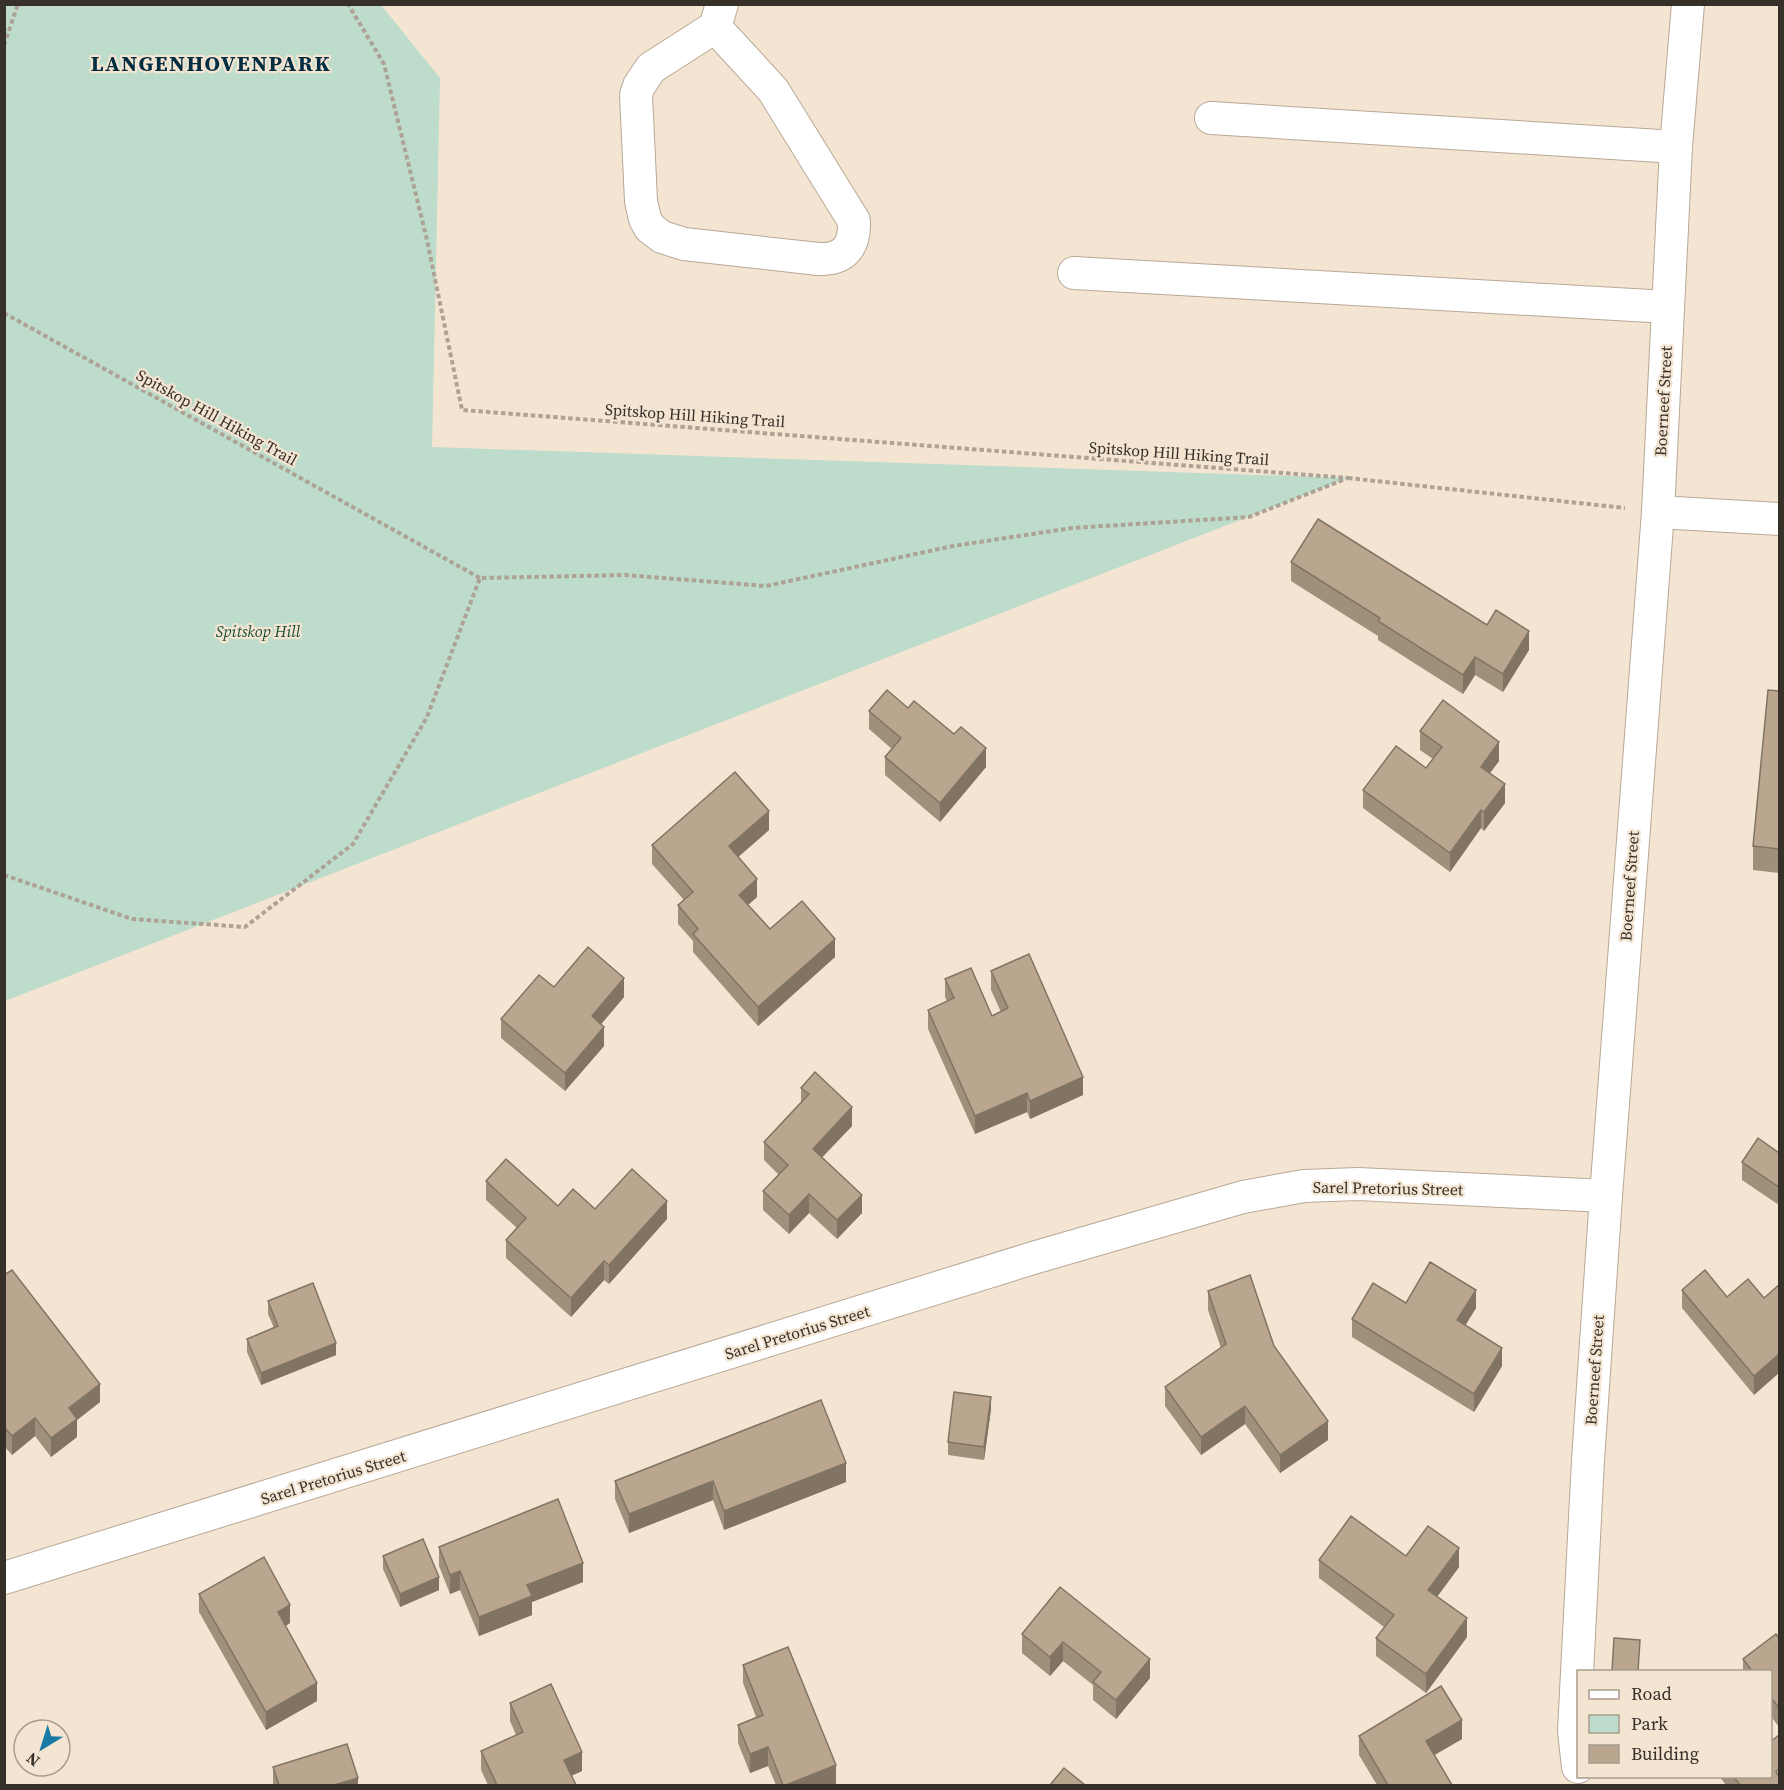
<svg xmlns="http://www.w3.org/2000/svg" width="1784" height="1790" font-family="'Source Serif 4',serif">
  <rect width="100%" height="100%" fill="#f4e4d2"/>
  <!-- green -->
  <polygon fill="#bddccb" points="5,4 381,5 440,78 432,447 1348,478 5,1001"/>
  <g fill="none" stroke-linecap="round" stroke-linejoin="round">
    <defs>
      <g id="street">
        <path d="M715 27 773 90 854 221C855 246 845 260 818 259L684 244 662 237 650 228 645 219 641 201 636 95 639 86 651 68 715 27 722 4"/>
        <polyline points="1211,118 1676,147"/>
        <polyline points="1074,273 1668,307"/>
        <polyline points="1658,512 1780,519"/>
        <polyline points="4,1578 1033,1258 1243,1197 1304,1186 1358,1184 1606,1196"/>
        <polyline points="1578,1767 1574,1731 1588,1460 1606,1196 1658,512 1676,147 1688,4"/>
      </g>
    </defs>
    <!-- street casing -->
    <use href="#street" stroke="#b8a998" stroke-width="34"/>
    <!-- path -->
    <g stroke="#aea294" stroke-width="4" stroke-dasharray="4.5 3" stroke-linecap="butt">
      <polyline points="4,45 18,4"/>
      <polyline points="4,313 480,578"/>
      <polyline points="1348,478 1625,508"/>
      <polyline points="4,875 132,919 245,927 353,844 427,717 480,578 625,575 766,586 953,546 1072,528 1249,517 1348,478 462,410 427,240 384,64 348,4"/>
    </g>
    <!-- street -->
    <use href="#street" stroke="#fff" stroke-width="32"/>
  </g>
  <!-- wall -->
  <g fill="#a08f7a">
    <polygon points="1291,562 1487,625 1529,650 1503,692 1475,675 1463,694 1378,640 1378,636 1291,581"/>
    <polygon points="1779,691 1779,873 1753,870 1753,846"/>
    <polygon points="908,708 954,734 986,767 940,822 885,775 885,757 892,749 869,729 869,711"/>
    <polygon points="1420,731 1499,761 1490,773 1505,803 1484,831 1481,828 1450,872 1363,808 1363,790 1426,768 1433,759 1420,750"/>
    <polygon points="769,830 738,857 757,897 748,905 770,929 835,957 758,1026 693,952 693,941 678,924 678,905 684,900 652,864 652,845"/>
    <polygon points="991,971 1083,1095 1030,1119 1027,1112 975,1134 928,1029 928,1010 947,1001 945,997 945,979 992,1016 1001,1012 991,990"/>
    <polygon points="554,987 624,997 601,1024 604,1046 565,1091 501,1038 501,1019"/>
    <polygon points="801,1088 852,1126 822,1157 862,1213 837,1239 809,1213 789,1234 763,1210 763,1191 779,1175 764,1160 764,1142 801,1102"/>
    <polygon points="1779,1153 1779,1205 1742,1180 1742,1162"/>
    <polygon points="486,1181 558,1206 595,1209 667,1219 609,1284 604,1280 571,1317 506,1258 506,1240 517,1228 486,1200"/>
    <polygon points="4,1275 100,1402 77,1420 77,1437 51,1457 35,1436 12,1455 4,1446"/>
    <polygon points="1682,1290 1727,1297 1764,1298 1754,1395 1682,1308"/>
    <polygon points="1208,1291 1274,1346 1328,1440 1280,1473 1245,1424 1201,1455 1165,1406 1165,1387 1221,1348 1208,1310"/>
    <polygon points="268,1301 336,1355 261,1385 247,1352 247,1339 274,1328 268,1314"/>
    <polygon points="1406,1303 1476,1308 1465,1325 1502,1366 1474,1412 1352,1337 1352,1319"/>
    <polygon points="991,1409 984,1460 948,1455 948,1442"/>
    <polygon points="615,1481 846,1482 724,1530 713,1500 629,1533 615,1499"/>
    <polygon points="439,1547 583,1582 532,1602 532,1615 479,1636 460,1590 450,1594 439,1566"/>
    <polygon points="383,1556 439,1590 400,1607 383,1569"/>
    <polygon points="1406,1556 1459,1567 1437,1597 1467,1637 1426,1693 1376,1656 1376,1638 1384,1627 1319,1578 1319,1560"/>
    <polygon points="1060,1587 1150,1678 1116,1719 1093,1700 1093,1685 1063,1661 1050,1676 1022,1653 1022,1634"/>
    <polygon points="199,1594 290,1623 285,1626 317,1701 266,1730 199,1612"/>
    <polygon points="1779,1638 1779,1727 1770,1715 1770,1671 1743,1671 1743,1659"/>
    <polygon points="743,1665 836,1784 831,1785 776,1785 768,1766 750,1773 738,1743 738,1725 756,1717 743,1683"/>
    <polygon points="510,1703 582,1771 571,1776 576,1785 488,1785 481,1770 481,1751 516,1735 510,1721"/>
    <polygon points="1359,1736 1462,1739 1434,1755 1452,1785 1377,1785 1359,1755"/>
    <polygon points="273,1767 358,1785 273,1785"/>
    <polygon points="1719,1776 1770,1776 1779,1785 1726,1785"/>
  </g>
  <!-- shaded-wall -->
  <g fill="#827463">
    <polygon points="1529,631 1529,650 1503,692 1503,674"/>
    <polygon points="1475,657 1475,675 1463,694 1463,675"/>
    <polygon points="1499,742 1499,761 1481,785 1481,767"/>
    <polygon points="986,748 986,767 940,822 940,803"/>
    <polygon points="1505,784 1505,803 1484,831 1484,812"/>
    <polygon points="1481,810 1481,828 1450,872 1450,853"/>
    <polygon points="769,811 769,830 729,865 729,846"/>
    <polygon points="757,879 757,897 739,913 739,895"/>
    <polygon points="835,939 835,957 758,1026 758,1007"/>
    <polygon points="624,978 624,997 592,1035 592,1016"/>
    <polygon points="604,1027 604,1046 565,1091 565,1073"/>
    <polygon points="1083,1077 1083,1095 1030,1119 1030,1101"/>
    <polygon points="1027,1093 1027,1112 975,1134 975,1116"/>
    <polygon points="852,1107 852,1126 813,1167 813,1149"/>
    <polygon points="809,1194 809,1213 789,1234 789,1215"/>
    <polygon points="862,1195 862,1213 837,1239 837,1220"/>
    <polygon points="667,1201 667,1219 609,1284 609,1265"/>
    <polygon points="604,1261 604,1280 571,1317 571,1298"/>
    <polygon points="1476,1290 1476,1308 1457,1339 1457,1320"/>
    <polygon points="336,1343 336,1355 261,1385 261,1373"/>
    <polygon points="1502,1348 1502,1366 1474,1412 1474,1394"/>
    <polygon points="1779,1354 1779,1373 1754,1395 1754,1376"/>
    <polygon points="100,1384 100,1402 77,1420 77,1437 51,1457 51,1438 69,1408"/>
    <polygon points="991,1397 991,1409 984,1460 984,1447"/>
    <polygon points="1245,1406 1245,1424 1201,1455 1201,1437"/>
    <polygon points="35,1418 35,1436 12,1455 12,1436"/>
    <polygon points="1328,1421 1328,1440 1280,1473 1280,1455"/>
    <polygon points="846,1463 846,1482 724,1530 724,1511"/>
    <polygon points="713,1481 713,1500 629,1533 629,1514"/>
    <polygon points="1459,1548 1459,1567 1428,1609 1428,1590"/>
    <polygon points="583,1563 583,1582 532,1602 532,1615 479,1636 479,1617 527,1585"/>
    <polygon points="460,1571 460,1590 450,1594 450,1575"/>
    <polygon points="439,1577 439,1590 400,1607 400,1594"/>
    <polygon points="290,1605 290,1623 278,1631 278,1612"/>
    <polygon points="1467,1618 1467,1637 1426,1693 1426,1674"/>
    <polygon points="1063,1642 1063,1661 1050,1676 1050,1657"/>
    <polygon points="1150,1659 1150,1678 1116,1719 1116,1700"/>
    <polygon points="317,1683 317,1701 266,1730 266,1712"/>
    <polygon points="1462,1720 1462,1739 1426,1760 1426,1741"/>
    <polygon points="768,1747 768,1766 750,1773 750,1754"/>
    <polygon points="582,1752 582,1771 564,1779 564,1760"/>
    <polygon points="836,1765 836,1784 831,1785 786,1785"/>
    <polygon points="358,1778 358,1785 334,1785"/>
  </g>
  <!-- building -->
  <g fill="#baa68e" stroke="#827463" stroke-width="1.5">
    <polygon points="1318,519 1487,625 1496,610 1529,631 1503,674 1475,657 1463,675 1378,621 1380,618 1291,562"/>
    <polygon points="887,690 908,708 914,701 954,734 961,727 986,748 940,803 885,757 901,738 869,711"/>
    <polygon points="1768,690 1779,691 1779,849 1753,846"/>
    <polygon points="1443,700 1499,742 1481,767 1505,784 1484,812 1481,810 1450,853 1363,790 1396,746 1426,768 1442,747 1420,731"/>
    <polygon points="735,772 769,811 729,846 757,879 739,895 770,929 802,901 835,939 758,1007 693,934 698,929 678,905 693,892 652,845"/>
    <polygon points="588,947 624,978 592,1016 604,1027 565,1073 501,1019 539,975 554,987"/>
    <polygon points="1029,954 1083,1077 1030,1101 1027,1093 975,1116 928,1010 954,998 945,979 971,968 992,1016 1008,1008 991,971"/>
    <polygon points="815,1072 852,1107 813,1149 862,1195 837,1220 809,1194 789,1215 763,1191 788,1165 764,1142 809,1094 801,1088"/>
    <polygon points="1758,1138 1779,1153 1779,1187 1742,1162"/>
    <polygon points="506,1159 558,1206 573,1189 595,1209 632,1169 667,1201 609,1265 604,1261 571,1298 506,1240 526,1218 486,1181"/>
    <polygon points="1430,1262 1476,1290 1457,1320 1502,1348 1474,1394 1352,1319 1373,1283 1406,1303"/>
    <polygon points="12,1270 100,1384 69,1408 77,1419 51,1438 35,1418 12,1436 4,1427 4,1275"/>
    <polygon points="1705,1270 1727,1297 1748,1279 1764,1298 1779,1285 1779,1354 1754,1376 1682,1290"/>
    <polygon points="1250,1275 1274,1346 1328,1421 1280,1455 1245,1406 1201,1437 1165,1387 1226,1344 1208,1291"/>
    <polygon points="313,1283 336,1343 261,1373 247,1339 278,1326 268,1301"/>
    <polygon points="954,1392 991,1397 984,1447 948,1442"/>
    <polygon points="821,1400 846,1463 724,1511 713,1481 629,1514 615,1481"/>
    <polygon points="558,1499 583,1563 527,1585 532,1596 479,1617 460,1571 450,1575 439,1547"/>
    <polygon points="1351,1516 1406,1556 1428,1526 1459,1548 1428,1590 1467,1618 1426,1674 1376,1638 1394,1615 1319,1560"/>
    <polygon points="423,1539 439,1577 400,1594 383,1556"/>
    <polygon points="264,1557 290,1605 278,1612 317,1683 266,1712 199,1594"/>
    <polygon points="1060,1587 1150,1659 1116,1700 1093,1682 1101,1672 1063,1642 1050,1657 1022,1634"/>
    <polygon points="1776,1634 1779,1638 1779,1708 1770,1696 1770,1671 1752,1671 1743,1659"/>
    <polygon points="1614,1638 1640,1640 1638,1671 1612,1671"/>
    <polygon points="788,1647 836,1765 786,1785 783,1785 768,1747 750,1754 738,1725 763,1715 743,1665"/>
    <polygon points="551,1684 582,1752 564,1760 576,1785 497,1785 481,1751 523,1732 510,1703"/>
    <polygon points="1441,1686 1462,1720 1426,1741 1452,1785 1388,1785 1359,1736"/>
    <polygon points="1779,1735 1779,1769 1776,1771 1779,1777 1779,1785 1740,1785 1733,1776 1770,1776 1770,1742"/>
    <polygon points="347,1744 358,1778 334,1785 279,1785 273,1767"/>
    <polygon points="1064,1768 1085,1785 1050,1785"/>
  </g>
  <g text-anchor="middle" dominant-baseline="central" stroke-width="4.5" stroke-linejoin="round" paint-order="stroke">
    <!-- street labels -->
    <g font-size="16" fill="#363029" stroke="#f4e4d2">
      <text transform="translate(1663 401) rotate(-87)">Boerneef Street</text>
      <text transform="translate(695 415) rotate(4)">Spitskop Hill Hiking Trail</text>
      <text transform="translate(217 417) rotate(29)">Spitskop Hill Hiking Trail</text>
      <text transform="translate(1179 453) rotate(4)">Spitskop Hill Hiking Trail</text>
      <text transform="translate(1629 886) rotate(-86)">Boerneef Street</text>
      <text transform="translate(1388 1188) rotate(1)">Sarel Pretorius Street</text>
      <text transform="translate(797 1332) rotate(-17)">Sarel Pretorius Street</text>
      <text transform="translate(1594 1370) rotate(-86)">Boerneef Street</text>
      <text transform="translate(333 1477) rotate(-17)">Sarel Pretorius Street</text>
    </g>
    <!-- park labels -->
    <g font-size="16" font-style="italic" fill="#184f36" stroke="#f4e4d2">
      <text x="258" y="631">Spitskop Hill</text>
    </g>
    <!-- district labels -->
    <g font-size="22" font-weight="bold" letter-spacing="1.5" fill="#002d42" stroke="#f4e4d2">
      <text x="211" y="63">LANGENHOVENPARK</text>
    </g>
  </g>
  <!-- border -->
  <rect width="1784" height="1790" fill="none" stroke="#363029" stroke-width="12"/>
  <!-- legend -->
  <rect x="1577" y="1670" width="195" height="108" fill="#f4e4d2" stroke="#a89c8e" stroke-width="1.5"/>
  <rect x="1589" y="1690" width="30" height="9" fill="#ffffff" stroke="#a89c8e" stroke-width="1.5"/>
  <text x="1631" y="1700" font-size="18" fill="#363029">Road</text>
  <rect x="1589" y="1715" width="30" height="18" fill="#bddccb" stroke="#a89c8e" stroke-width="1.5"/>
  <text x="1631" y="1730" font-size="18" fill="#363029">Park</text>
  <rect x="1589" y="1745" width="30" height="18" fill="#baa68e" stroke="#a89c8e" stroke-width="1.5"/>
  <text x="1631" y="1760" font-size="18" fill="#363029">Building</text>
  <!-- north arrow -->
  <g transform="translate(42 1748) rotate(218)"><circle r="28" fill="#f4e4d2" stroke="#a89c8e" stroke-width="1.5"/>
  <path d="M0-4.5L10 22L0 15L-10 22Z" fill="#1a7aa6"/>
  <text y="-9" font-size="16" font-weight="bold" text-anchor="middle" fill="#363029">N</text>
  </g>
</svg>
